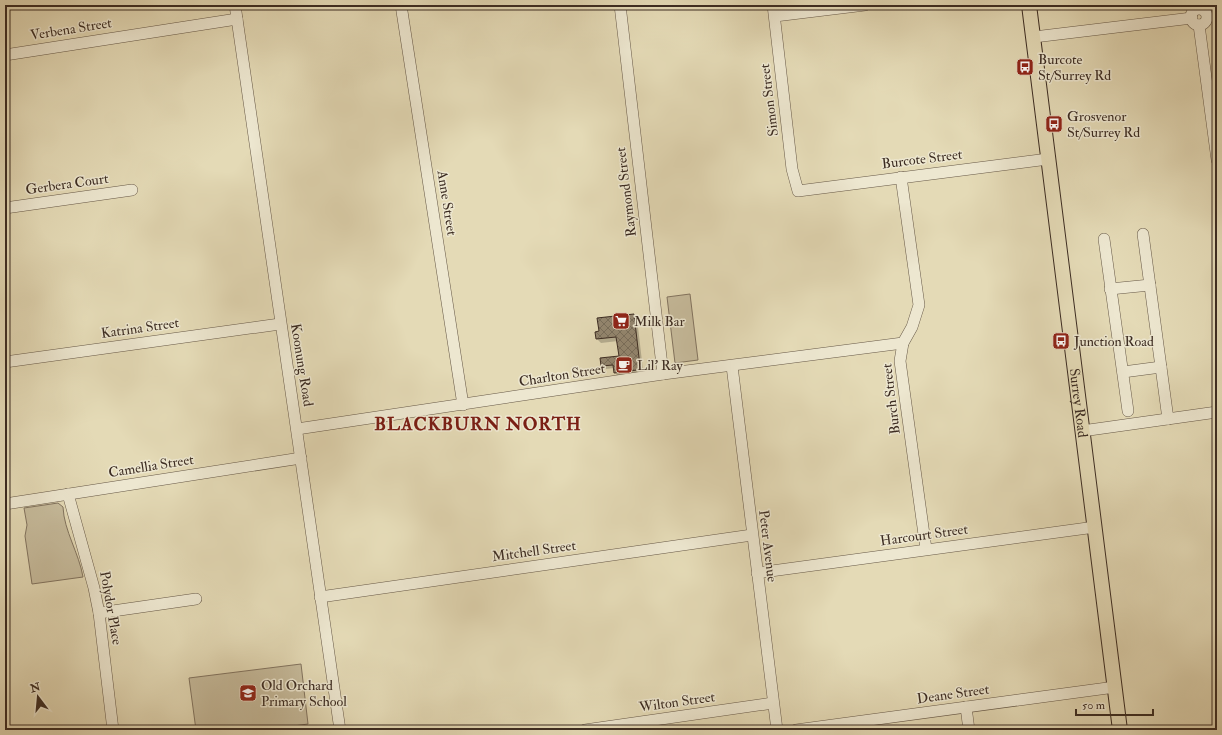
<svg xmlns="http://www.w3.org/2000/svg" width="1222" height="735" font-family="'IM FELL Double Pica',serif">
  <defs>
    <pattern id="building-cross-hatch" width="8" height="8" patternUnits="userSpaceOnUse"><rect width="8" height="8" fill="#93866f"/><path d="M0 0l8 8M0 8l8-8" fill="none" stroke="#796e5b"/></pattern>
  </defs>
  <rect width="100%" height="100%" fill="#e4dab6"/>
  <filter id="stains"><feTurbulence type="fractalNoise" baseFrequency=".005" numOctaves="4"/><feColorMatrix values="0 0 0 0 .2 0 0 0 0 .09 0 0 0 0 .02 0 0 0 .5 -.17"/></filter>
  <radialGradient id="worn" r=".72"><stop offset=".6" stop-color="#630" stop-opacity="0"/><stop offset="1" stop-color="#630" stop-opacity=".3"/></radialGradient>
  <!-- park -->
  <g fill="#c7bc9d" stroke="#827460">
    <polygon points="690,294 698,360 675,363 667,297"/>
    <path d="M58 503 63 507C64 531 79 553 83 577L32 584 25 536 27 525 24 508Z"/>
    <polygon points="301,664 308,724 264,730 196,730 189,678"/>
  </g>
  <!-- shadow -->
  <polygon fill="#0003" points="633,315 637,318 643,370 641,373 618,376 615,373 614,368 606,369 602,365 620,357 618,341 601,343 597,339 596,333"/>
  <!-- building -->
  <polygon fill="url(#building-cross-hatch)" stroke="#3c2c22" points="634,314 640,366 637,370 614,373 613,365 601,366 600,358 619,356 616,337 596,339 595,332 599,331 597,318"/>
  <g fill="none" stroke-linecap="round" stroke-linejoin="round">
    <defs>
      <g id="minor">
        <polyline points="235,5 340,730"/>
        <polyline points="401,5 463,405"/>
        <polyline points="620,5 663,374"/>
        <polyline points="773,5 792,169 798,191 1048,159"/>
        <circle cx="1199" cy="17" r="8"/>
        <polyline points="775,16 865,5"/>
        <polyline points="1199,25 1217,160"/>
        <polyline points="1034,37 1192,18"/>
        <polyline points="5,55 237,19"/>
        <polyline points="901,177 919,305 912,327 903,343 900,361 926,549"/>
        <polyline points="5,208 132,190"/>
        <polyline points="1143,234 1168,419"/>
        <polyline points="1104,239 1128,411"/>
        <polyline points="1110,289 1150,285"/>
        <polyline points="5,362 280,324"/>
        <polyline points="732,366 777,730"/>
        <polyline points="1123,372 1161,367"/>
        <polyline points="297,429 663,374 903,343"/>
        <polyline points="1082,431 1217,412"/>
        <polyline points="68,494 94,588 99,613 113,730"/>
        <polyline points="5,504 301,458"/>
        <polyline points="757,573 1095,527"/>
        <polyline points="320,597 752,535"/>
        <polyline points="99,613 196,599"/>
        <polyline points="966,707 969,730"/>
        <polyline points="585,730 773,703"/>
        <polyline points="796,730 1115,687"/>
      </g>
      <g id="major">
        <path id="s1" d="M1029 5 1120 730"/>
      </g>
    </defs>
    <!-- minor casing -->
    <use href="#minor" stroke="#665847" stroke-width="12"/>
    <!-- major casing -->
    <use href="#major" stroke="#3c2c22" stroke-width="16"/>
    <!-- minor -->
    <use href="#minor" stroke="#ede7d0" stroke-width="11"/>
    <!-- major -->
    <use href="#major" stroke="#e4dab6" stroke-width="14"/>
  </g>
  <!-- icons -->
  <defs>
    <symbol id="bus-square" viewBox="-11 -11 22 22"><rect x="-9" y="-9" width="18" height="18" rx="4" fill="#8f2418" stroke="#ede7d0"/><path d="M-5-6H5V4H4V6H2V4H-2V6H-4V4H-5ZM-3.5-4V0h7V-4ZM-3.5 1.2v1.5H-2V1.2ZM2 1.2v1.5H3.5V1.2Z" fill="#fff"/></symbol>
    <symbol id="supermarket-square" viewBox="-11 -11 22 22"><rect x="-9" y="-9" width="18" height="18" rx="4" fill="#8f2418" stroke="#ede7d0"/><path d="M-6-5.5h2.5l.6 2H6L4.5 2H-2.5L-4.4-4H-6ZM-1.5 3.2a1.3 1.3 0 1 0 .1 0ZM3 3.2a1.3 1.3 0 1 0 .1 0Z" fill="#fff"/></symbol>
    <symbol id="cafe-square" viewBox="-11 -11 22 22"><rect x="-9" y="-9" width="18" height="18" rx="4" fill="#8f2418" stroke="#ede7d0"/><path d="M-5.5-4.5H6V0H3Q3 3.5 0 3.5H-2.5Q-5.5 3.5-5.5 0ZM3-3.2v2h1.7v-2ZM-6 4.5H4V6H-6Z" fill="#fff"/></symbol>
    <symbol id="school-square" viewBox="-11 -11 22 22"><rect x="-9" y="-9" width="18" height="18" rx="4" fill="#8f2418" stroke="#ede7d0"/><path d="M0-5L7-2L0 1L-7-2ZM-4 1L0 2.5L4 1V4Q0 6-4 4Z" fill="#fff"/></symbol>
  </defs>
  <g fill-rule="evenodd">
    <use href="#bus-square" x="1015" y="57" width="20" height="20"/>
    <use href="#bus-square" x="1044" y="114" width="20" height="20"/>
    <use href="#supermarket-square" x="611" y="311" width="20" height="20"/>
    <use href="#bus-square" x="1051" y="331" width="20" height="20"/>
    <use href="#cafe-square" x="614" y="355" width="20" height="20"/>
    <use href="#school-square" x="238" y="683" width="20" height="20"/>
  </g>
  <g text-anchor="middle" dominant-baseline="central" stroke-width="3" stroke-linejoin="round" paint-order="stroke">
    <!-- street labels -->
    <g font-size="14" fill="#3c2c22" stroke="#ede7d0">
      <text transform="translate(71 29) rotate(-9)">Verbena Street</text>
      <text transform="translate(769 100) rotate(-97)">Simon Street</text>
      <text transform="translate(922 159) rotate(-7)">Burcote Street</text>
      <text transform="translate(67 184) rotate(-8)">Gerbera Court</text>
      <text transform="translate(626 192) rotate(-97)">Raymond Street</text>
      <text transform="translate(447 203) rotate(81)">Anne Street</text>
      <text transform="translate(140 328) rotate(-8)">Katrina Street</text>
      <text transform="translate(302 365) rotate(81)">Koonung Road</text>
      <text transform="translate(562 375) rotate(-9)">Charlton Street</text>
      <text transform="translate(891 399) rotate(-97)">Burch Street</text>
      <text stroke="none"><textPath href="#s1" startOffset="401">Surrey Road</textPath></text>
      <text transform="translate(151 466) rotate(-9)">Camellia Street</text>
      <text transform="translate(924 535) rotate(-8)">Harcourt Street</text>
      <text transform="translate(768 546) rotate(83)">Peter Avenue</text>
      <text transform="translate(534 551) rotate(-8)">Mitchell Street</text>
      <text transform="translate(111 608) rotate(80)">Polydor Place</text>
      <text transform="translate(953 694) rotate(-8)">Deane Street</text>
      <text transform="translate(677 702) rotate(-8)">Wilton Street</text>
    </g>
    <!-- poi labels -->
    <g font-size="14" fill="#3c2c22" stroke="#ede7d0" text-anchor="start">
      <text x="1038" y="59">Burcote<tspan x="1038" dy="16">St/Surrey Rd</tspan></text>
      <text x="1067" y="116">Grosvenor<tspan x="1067" dy="16">St/Surrey Rd</tspan></text>
      <text x="634" y="321">Milk Bar</text>
      <text x="1074" y="341">Junction Road</text>
      <text x="637" y="365">Lil' Ray</text>
      <text x="261" y="685">Old Orchard<tspan x="261" dy="16">Primary School</tspan></text>
    </g>
    <!-- district labels -->
    <g font-size="18" font-weight="bold" letter-spacing="1" fill="#7a1f14" stroke="#ede7d0">
      <text x="478" y="424">BLACKBURN NORTH</text>
    </g>
  </g>
  <!-- margin -->
  <rect width="1222" height="735" fill="none" stroke="#e4dab6" stroke-width="20"/>
  <rect x="6" y="6" width="1210" height="723" fill="none" stroke="#3c2c22" stroke-width="2"/>
  <rect x="10" y="10" width="1202" height="715" fill="none" stroke="#3c2c22"/>
  <!-- north arrow -->
  <g transform="translate(38 697) rotate(344)" stroke="#ede7d0" stroke-width="3" paint-order="stroke">
  <path d="M0-3L7 15L0 10L-7 15Z" fill="#3c2c22"/>
  <text y="-6" font-size="11" font-weight="bold" text-anchor="middle" fill="#3c2c22">N</text>
  </g>
  <!-- scale -->
  <path d="M1076 709v6h77v-6" fill="none" stroke="#3c2c22" stroke-width="2"/>
  <text x="1082" y="709" font-size="12" fill="#3c2c22" stroke="#ede7d0" stroke-width="3" paint-order="stroke">50 m</text>
  <rect width="100%" height="100%" filter="url(#stains)"/>
  <rect width="100%" height="100%" fill="url(#worn)"/>
</svg>
